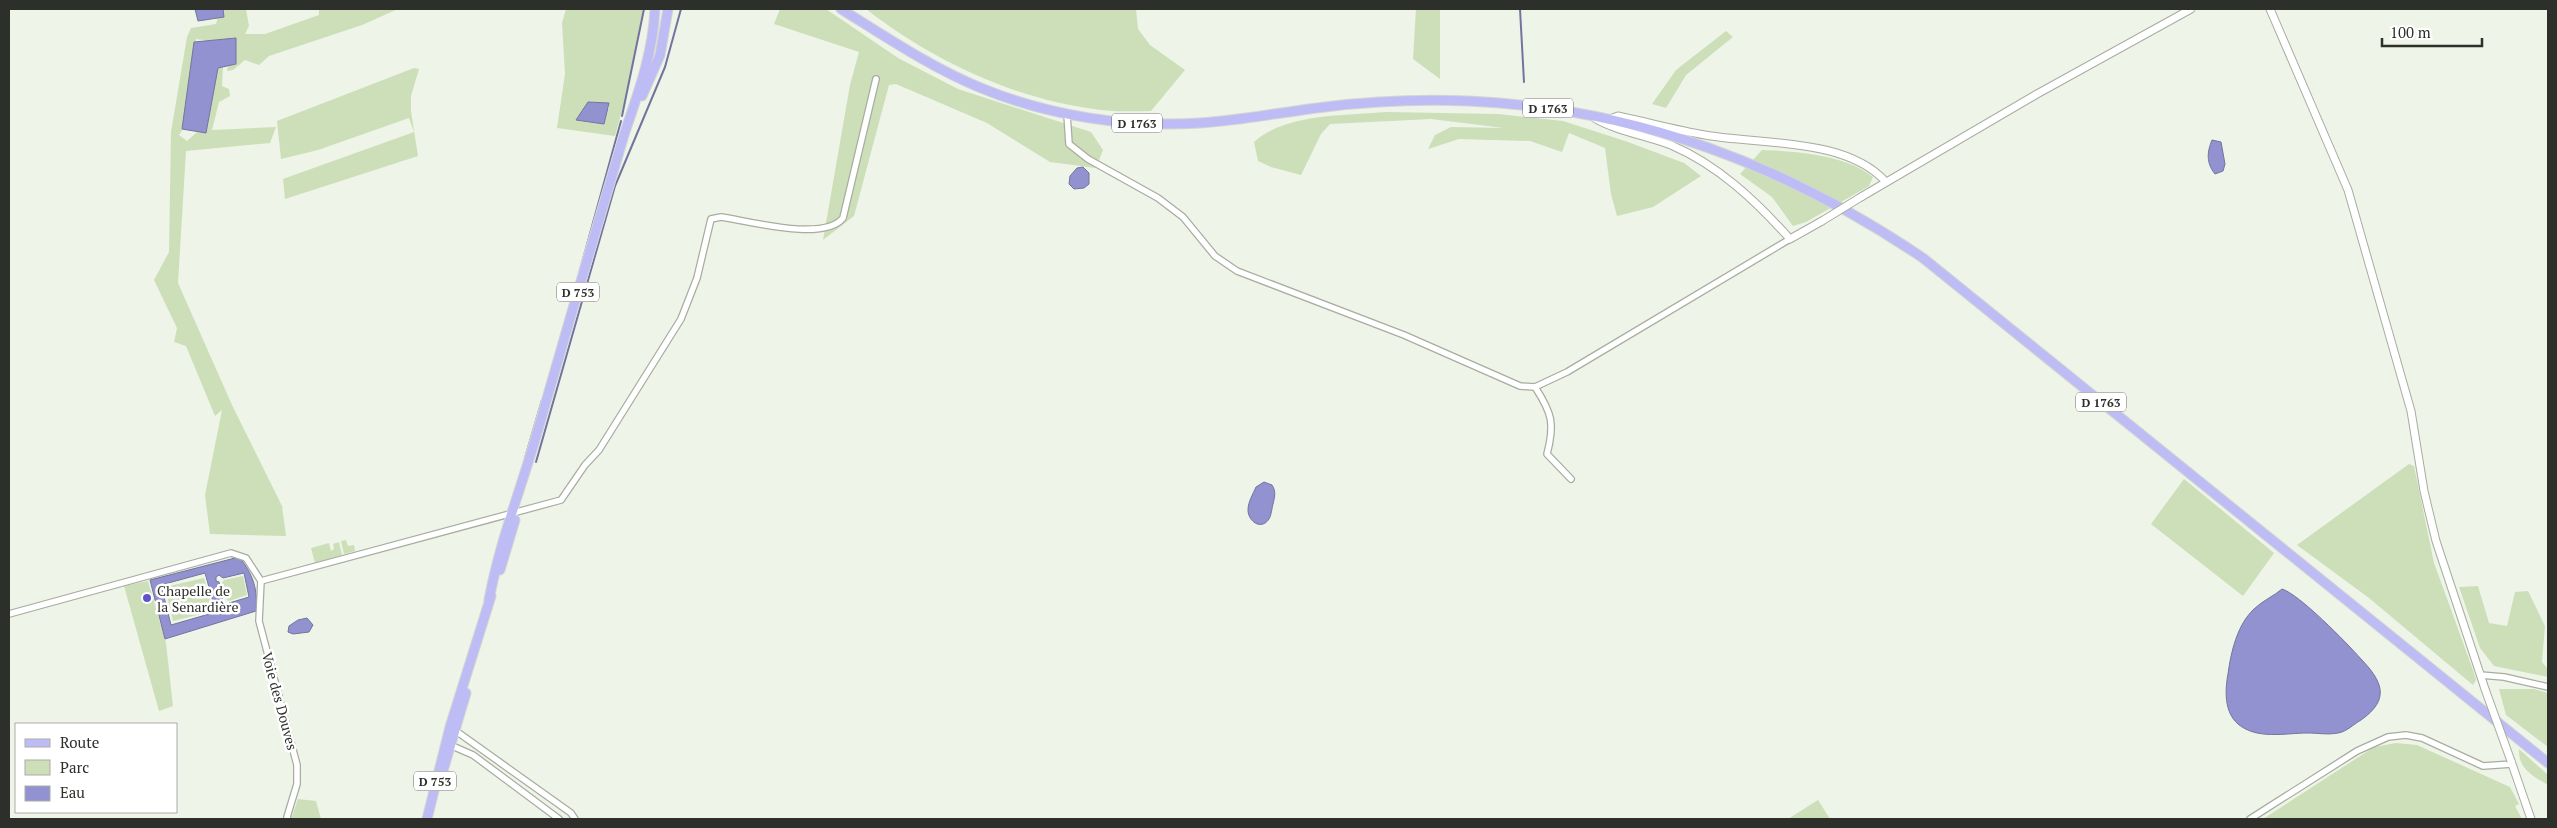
<svg xmlns="http://www.w3.org/2000/svg" width="2557" height="828" font-family="'PT Serif',serif">
  <rect width="100%" height="100%" fill="#eef4e7"/>
  <!-- green -->
  <g fill="#ccdfb9" fill-rule="evenodd">
    <polygon points="220,9 246,9 249,26 245,34 265,34 319,15 319,9 398,9 362,25 269,56 259,65 245,60 233,70 227,71 232,44 196,39 190,118 179,135 187,141 204,126 215,65 223,67 222,86 229,89 230,96 219,102 212,130 276,127 270,143 186,151 178,283 232,405 282,506 286,536 210,534 205,495 222,410 215,416 186,346 174,342 177,328 154,280 169,252 171,132 187,37 191,28 216,24"/>
    <path d="M566 9H643L627 92 615 136 557 128 565 74 562 23ZM588 102 609 103V109H584Z"/>
    <polygon points="780,9 826,9 898,58 958,89 1091,132 1103,150 1096,168 1050,162 987,123 896,84 889,85 854,216 823,240 850,85 859,52 774,24"/>
    <path d="M866 9H1136L1138 29 1150 45 1185 70 1151 111C1134 111 1117 112 1101 110 1016 100 933 61 866 9Z"/>
    <polygon points="1416,9 1440,9 1440,79 1413,59"/>
    <polygon points="1726,31 1733,37 1686,75 1666,108 1652,104 1676,70"/>
    <polygon points="414,68 419,69 411,96 411,111 418,156 285,199 283,179 414,132 409,118 318,150 281,159 277,121"/>
    <path d="M1386 112 1498 114 1563 121 1628 142 1684 163 1701 176 1653 207 1617 216 1611 194 1605 148 1569 133 1562 152 1530 141 1459 139 1428 149 1435 135 1451 127 1504 128 1431 119 1330 124 1321 134 1301 175 1271 167 1258 161 1254 142C1287 113 1343 116 1386 112Z"/>
    <path d="M1762 150C1795 151 1847 155 1873 177L1869 186 1806 222 1793 226 1772 197 1740 174Z"/>
    <polygon points="2409,464 2414,466 2434,563 2473,670 2476,680 2473,685 2369,598 2297,545"/>
    <polygon points="2184,479 2274,553 2243,596 2151,524"/>
    <polygon points="346,540 348,546 354,545 355,551 344,554 341,541"/>
    <polygon points="339,542 342,555 315,563 311,548 329,543 331,551 334,549 333,544"/>
    <polygon points="243,576 247,595 229,601 226,599 222,583 224,580"/>
    <polygon points="204,578 213,611 173,621 165,587"/>
    <polygon points="148,581 166,643 173,706 159,711 124,586"/>
    <polygon points="2478,586 2489,623 2507,626 2515,592 2528,591 2545,626 2542,662 2548,669 2548,677 2494,666 2480,648 2459,587"/>
    <polygon points="2499,689 2534,689 2548,693 2548,747 2506,715"/>
    <polygon points="2396,743 2417,745 2510,787 2519,804 2515,806 2522,819 2263,819 2374,747"/>
    <path d="M2519 749 2548 775V785C2533 776 2518 769 2519 749Z"/>
    <polygon points="298,799 316,801 321,819 291,819"/>
    <polygon points="1818,800 1830,819 1788,819"/>
  </g>
  <!-- water -->
  <g fill="#9192cf" stroke="#73749e" fill-rule="evenodd">
    <polygon points="195,9 223,9 224,17 198,21"/>
    <polygon points="236,38 236,64 218,68 206,133 182,129 194,42"/>
    <polygon points="588,102 609,103 604,124 576,120"/>
    <path d="M2212 140 2221 142 2225 164 2223 171 2215 174C2206 163 2207 152 2212 140Z"/>
    <polygon points="1083,167 1089,173 1089,184 1084,188 1074,189 1069,184 1070,176 1077,168"/>
    <path d="M1264 482 1272 485C1276 491 1275 496 1273 504 1272 508 1271 516 1269 519 1261 531 1248 521 1248 510 1248 502 1253 494 1256 487Z"/>
    <path d="M239 557C253 574 258 589 256 611L165 639 150 580ZM205 573 216 612 171 625 161 585ZM244 573 249 597 229 603 227 607H224L219 582 216 581V577L219 575 223 578Z"/>
    <path d="M2282 589C2299 594 2347 643 2361 659 2382 681 2391 699 2361 720 2354 724 2346 732 2338 733 2328 735 2318 733 2308 733 2285 733 2257 740 2238 724 2224 712 2225 690 2228 674 2231 652 2237 625 2254 609 2262 601 2274 596 2282 589Z"/>
    <polygon points="307,618 313,625 309,632 293,634 288,632 289,626 298,620"/>
  </g>
  <g fill="none" stroke-linecap="round" stroke-linejoin="round">
    <!-- stream -->
    <g stroke="#73749e" stroke-width="2">
      <polyline points="1520,9 1524,82"/>
      <polyline points="622,116 644,9"/>
      <polyline points="580,270 621,121"/>
      <polyline points="525,458 542,400"/>
      <polyline points="536,462 615,186 665,67 681,9"/>
    </g>
    <defs>
      <g id="minor">
        <polyline points="1067,114 1069,144 1088,159 1158,198 1183,217 1215,256 1237,271 1404,335 1520,386 1535,387 1567,372 1790,239"/>
        <path d="M1535 387C1552 413 1555 424 1547 454L1571 479"/>
        <path d="M261 581 561 500 585 465 599 450 681 319 697 278 711 219 721 217C749 221 824 242 843 218L876 79"/>
        <polyline points="261,581 259,621 297,765 297,784 287,817 288,819"/>
        <polyline points="9,614 231,553 246,558 261,581"/>
        <polyline points="2480,675 2504,677 2548,687"/>
        <polyline points="456,731 571,813 575,819"/>
        <polyline points="450,745 473,755 559,819"/>
        <polyline points="2250,819 2357,751 2388,737 2406,735 2422,738 2483,766 2512,764"/>
      </g>
      <g id="tertiary">
        <polyline points="2270,9 2348,190 2411,411 2424,491 2436,541 2485,689"/>
        <path d="M1592 116C1606 128 1650 137 1671 145 1718 165 1756 201 1790 239L1822 221"/>
        <path d="M1610 119 1618 116C1647 122 1676 130 1705 135 1760 145 1846 137 1886 182"/>
        <polyline points="1861,197 2037,94 2191,9"/>
        <polyline points="2511,761 2531,819"/>
      </g>
      <g id="primary">
        <path d="M841 9C886 37 932 68 981 88 1049 116 1127 128 1200 123 1242 120 1283 112 1325 107 1373 101 1421 99 1468 101 1636 108 1785 165 1923 258L2548 763"/>
        <polyline points="642,96 660,55 668,9"/>
        <polyline points="500,570 515,520"/>
        <path d="M489 600C499 545 519 494 535 440 564 338 594 237 624 135 638 94 653 53 655 9"/>
        <polyline points="442,774 466,693"/>
        <polyline points="427,819 450,727 491,596"/>
      </g>
    </defs>
    <!-- minor casing -->
    <use href="#minor" stroke="#a7ada0" stroke-width="8"/>
    <!-- tertiary casing -->
    <use href="#tertiary" stroke="#a7ada0" stroke-width="9"/>
    <!-- primary casing -->
    <use href="#primary" stroke="#d5d5d4" stroke-width="11"/>
    <!-- minor -->
    <use href="#minor" stroke="#fff" stroke-width="5.5"/>
    <!-- tertiary -->
    <use href="#tertiary" stroke="#fff" stroke-width="7"/>
    <!-- primary -->
    <use href="#primary" stroke="#bebcf5" stroke-width="9"/>
    <defs>
      <g id="tertiary-bridge">
        <polyline points="1822,221 1861,197"/>
        <polyline points="2485,689 2511,761"/>
      </g>
    </defs>
    <!-- tertiary-bridge casing -->
    <use href="#tertiary-bridge" stroke="#a7ada0" stroke-width="9" stroke-linecap="butt"/>
    <!-- tertiary-bridge -->
    <use href="#tertiary-bridge" stroke="#fff" stroke-width="7"/>
  </g>
  <!-- markers -->
  <circle fill="#5f53cb" stroke="#fff" stroke-width="2" cx="147" cy="598" r="5"/>
  <g text-anchor="middle" dominant-baseline="central" stroke-width="5" stroke-linejoin="round" paint-order="stroke">
    <!-- shield labels -->
    <g fill="#fff" stroke="#6c6d6a" stroke-width="1">
      <rect x="1523" y="98.5" width="50" height="19" rx="4"/>
      <rect x="1112" y="113.5" width="50" height="19" rx="4"/>
      <rect x="557" y="282.5" width="42" height="19" rx="4"/>
      <rect x="2076" y="392.5" width="50" height="19" rx="4"/>
      <rect x="414" y="771.5" width="42" height="19" rx="4"/>
    </g>
    <g font-size="12" font-weight="bold" fill="#2d2f2a">
      <text x="1548" y="108">D 1763</text>
      <text x="1137" y="123">D 1763</text>
      <text x="578" y="292">D 753</text>
      <text x="2101" y="402">D 1763</text>
      <text x="435" y="781">D 753</text>
    </g>
    <!-- poi labels -->
    <g font-size="14" fill="#2d2f2a" stroke="#fff" text-anchor="start">
      <text x="157" y="590">Chapelle de<tspan x="157" dy="16">la Senardière</tspan></text>
    </g>
    <!-- street labels -->
    <g font-size="14" fill="#2d2f2a" stroke="#fff">
      <text transform="translate(280 701) rotate(75)">Voie des Douves</text>
    </g>
  </g>
  <!-- border -->
  <rect width="2557" height="828" fill="none" stroke="#2d2f2a" stroke-width="20"/>
  <!-- legend -->
  <rect x="15" y="723" width="162" height="90" fill="#ffffff" stroke="#abacaa"/>
  <rect x="25" y="739" width="25" height="8" fill="#bebcf5" stroke="#abacaa"/>
  <text x="60" y="748" font-size="15" fill="#2d2f2a">Route</text>
  <rect x="25" y="760" width="25" height="15" fill="#ccdfb9" stroke="#abacaa"/>
  <text x="60" y="773" font-size="15" fill="#2d2f2a">Parc</text>
  <rect x="25" y="786" width="25" height="15" fill="#9192cf" stroke="#abacaa"/>
  <text x="60" y="798" font-size="15" fill="#2d2f2a">Eau</text>
  <!-- scale -->
  <path d="M2382 38v8h100v-8" fill="none" stroke="#2d2f2a" stroke-width="2.5"/>
  <text x="2390" y="38" font-size="15" fill="#2d2f2a" stroke="#ffffff" stroke-width="4" paint-order="stroke">100 m</text>
</svg>
